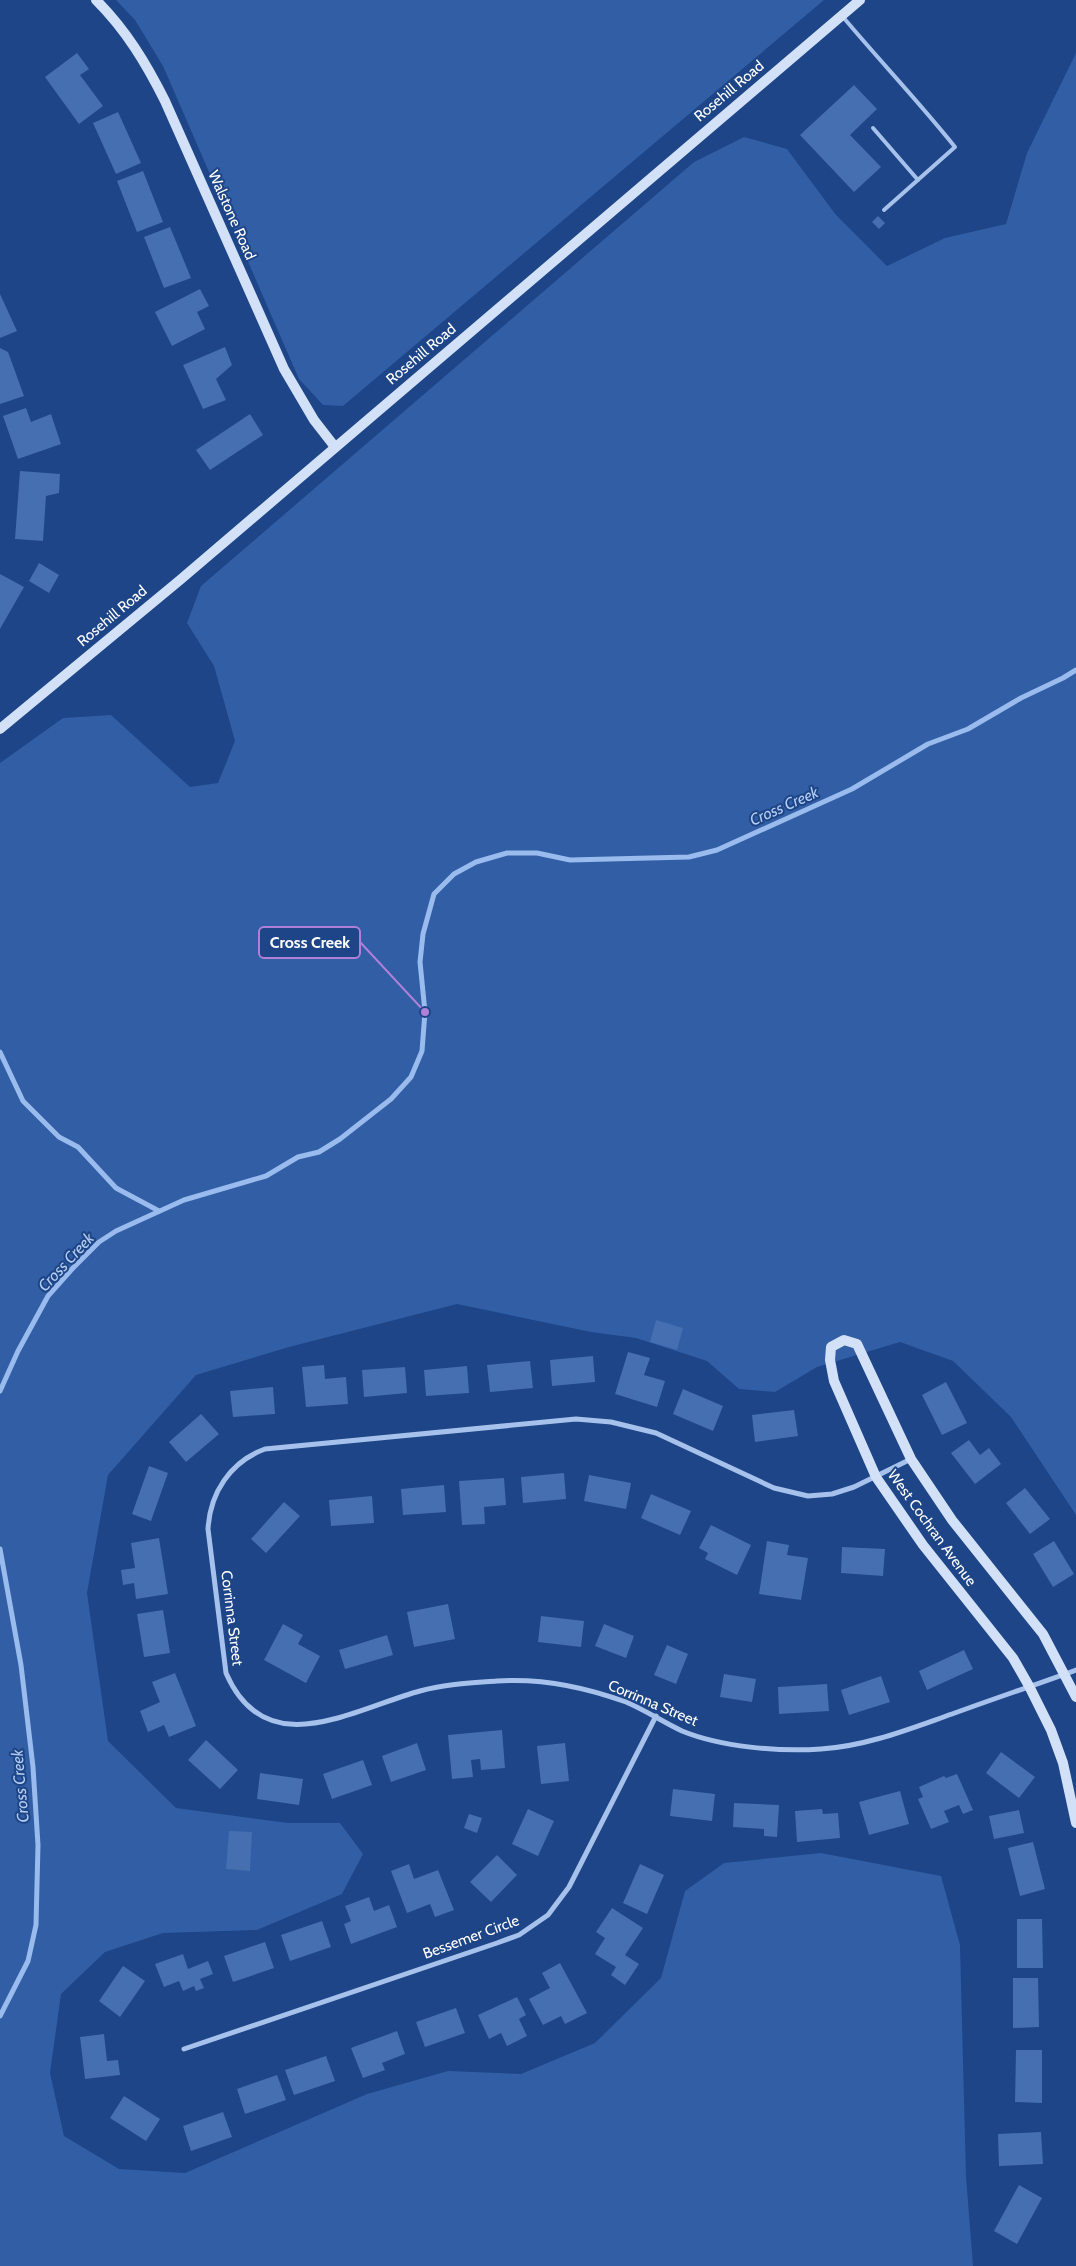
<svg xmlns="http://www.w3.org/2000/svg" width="1076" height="2266" font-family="Cabin,sans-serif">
  <rect width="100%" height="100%" fill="#1d4587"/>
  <!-- green -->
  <g fill="#315ea5">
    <polygon points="116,0 824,0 343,406 323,405 299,379 163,66 135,20"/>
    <polygon points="1076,53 1076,1515 1011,1417 953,1361 900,1342 817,1367 775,1392 739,1389 707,1361 636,1338 591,1332 457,1304 289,1347 196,1375 108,1475 87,1593 108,1741 176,1808 288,1823 340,1823 363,1854 342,1894 257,1930 163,1933 105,1952 61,1994 50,2073 64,2136 119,2169 185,2173 367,2094 448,2071 521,2074 595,2043 661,1978 685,1891 724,1863 821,1853 941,1876 960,1945 966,2176 973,2266 0,2266 0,763 63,718 111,715 190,787 218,783 235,741 214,666 187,623 201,586 694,162 744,137 787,149 836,215 887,266 945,238 1006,224 1027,153"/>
  </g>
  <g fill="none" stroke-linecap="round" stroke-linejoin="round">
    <!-- stream -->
    <g stroke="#99bbed" stroke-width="5">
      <polyline points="0,1052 23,1101 59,1137 78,1147 116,1188 159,1211"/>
      <polyline points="0,1391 18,1351 48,1296 73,1268 99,1242 116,1231 184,1200 266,1176 298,1157 319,1152 340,1139 391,1099 411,1077 422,1051 425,1012 420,962 423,934 434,894 454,874 476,862 507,853 537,853 570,860 689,857 717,850 852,789 928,744 968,729 1021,698 1063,678 1076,670"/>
      <polyline points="0,1549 21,1665 33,1767 38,1845 36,1925 28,1961 0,2016"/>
    </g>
  </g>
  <!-- building -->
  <g fill="#456fb0">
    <polygon points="77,53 89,69 80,75 103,106 79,124 45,77"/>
    <polygon points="854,85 877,109 850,135 881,167 854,192 800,135"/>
    <polygon points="118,112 141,163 116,174 93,123"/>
    <polygon points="143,171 163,222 137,232 117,181"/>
    <polygon points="878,216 885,223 879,229 872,222"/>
    <polygon points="170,227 191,278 164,288 144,237"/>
    <polygon points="200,289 209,306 197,312 205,329 172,346 155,312"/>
    <polygon points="0,294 17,331 0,338"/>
    <polygon points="225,347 232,365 216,379 226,400 203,409 183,365"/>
    <polygon points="0,348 8,352 24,396 0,404"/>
    <polygon points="26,408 31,422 51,414 61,444 18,459 3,416"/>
    <polygon points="250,414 263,435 210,470 196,450"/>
    <polygon points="20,471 60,474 59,493 46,496 43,541 15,539"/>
    <polygon points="39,563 59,575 49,593 29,581"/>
    <polygon points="0,574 24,587 0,629"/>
    <polygon points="656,1320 683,1328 677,1350 650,1342"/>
    <polygon points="628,1352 650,1358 644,1375 665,1381 657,1407 615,1394"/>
    <polygon points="593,1356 595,1382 552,1386 550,1360"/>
    <polygon points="530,1361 533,1388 490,1392 487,1365"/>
    <polygon points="324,1365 325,1379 346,1377 348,1404 306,1407 302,1367"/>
    <polygon points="467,1366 469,1393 426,1396 424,1370"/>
    <polygon points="405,1367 407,1393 364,1397 362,1370"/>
    <polygon points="946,1382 967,1423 942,1435 922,1395"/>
    <polygon points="273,1387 275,1414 233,1417 230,1391"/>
    <polygon points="683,1389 723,1406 713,1431 673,1414"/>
    <polygon points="794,1410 798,1436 755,1442 752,1415"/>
    <polygon points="201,1414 219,1434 186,1462 169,1442"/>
    <polygon points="969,1440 980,1455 989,1448 1001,1464 975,1484 951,1453"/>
    <polygon points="149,1466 168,1473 151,1521 132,1514"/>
    <polygon points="564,1473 566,1499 523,1503 521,1477"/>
    <polygon points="589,1475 631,1483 626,1509 584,1501"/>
    <polygon points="504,1478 506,1505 484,1507 485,1524 462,1525 459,1481"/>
    <polygon points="444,1485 446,1512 403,1515 401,1489"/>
    <polygon points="1025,1488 1050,1519 1030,1534 1006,1503"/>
    <polygon points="651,1494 691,1511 680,1535 641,1518"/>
    <polygon points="372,1496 374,1523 331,1526 329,1500"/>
    <polygon points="284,1502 300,1516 266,1553 251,1539"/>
    <polygon points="711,1525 751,1545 737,1575 705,1559 708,1553 699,1548"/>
    <polygon points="159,1538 168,1594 136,1599 134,1583 123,1585 121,1570 135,1568 131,1543"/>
    <polygon points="767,1541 789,1545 787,1555 808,1558 801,1600 759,1594"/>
    <polygon points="1054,1541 1074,1574 1053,1587 1033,1554"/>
    <polygon points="842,1547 885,1549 883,1576 841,1573"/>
    <polygon points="448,1604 455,1639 414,1647 407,1612"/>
    <polygon points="163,1610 170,1653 144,1657 137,1614"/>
    <polygon points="541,1616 584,1621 581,1647 538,1642"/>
    <polygon points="283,1624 303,1635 298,1644 320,1656 306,1683 264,1660"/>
    <polygon points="604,1624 634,1636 626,1658 595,1646"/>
    <polygon points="387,1635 393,1655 345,1669 339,1650"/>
    <polygon points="667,1645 688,1654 676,1684 654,1675"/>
    <polygon points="964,1650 973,1669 927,1690 919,1671"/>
    <polygon points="175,1673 196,1726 169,1737 164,1725 148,1732 140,1711 160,1702 152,1682"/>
    <polygon points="724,1674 756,1679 752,1702 720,1697"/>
    <polygon points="881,1676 890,1702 849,1715 841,1690"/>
    <polygon points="827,1684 829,1711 779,1714 778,1687"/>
    <polygon points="502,1730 505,1768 481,1770 480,1759 471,1760 473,1777 452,1779 448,1735"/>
    <polygon points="206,1740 238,1770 220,1789 188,1760"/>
    <polygon points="417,1743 426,1770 391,1782 382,1756"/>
    <polygon points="565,1743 569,1781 541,1784 537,1746"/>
    <polygon points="1001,1752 1035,1777 1019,1798 986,1773"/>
    <polygon points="363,1760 372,1785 332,1799 323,1774"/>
    <polygon points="260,1773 303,1779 299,1805 257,1799"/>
    <polygon points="957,1774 973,1810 963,1814 959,1805 944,1811 949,1822 931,1829 918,1799 923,1797 919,1787 944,1776 946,1778"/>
    <polygon points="673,1789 715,1794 712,1821 670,1816"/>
    <polygon points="900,1791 909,1824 869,1835 859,1802"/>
    <polygon points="734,1803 779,1805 777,1837 764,1836 764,1829 733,1827"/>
    <polygon points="528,1809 554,1821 538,1856 512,1844"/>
    <polygon points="822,1809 823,1814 838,1813 840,1838 797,1842 795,1811"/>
    <polygon points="1019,1810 1024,1833 994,1839 989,1816"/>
    <polygon points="469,1814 482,1818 477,1833 464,1828"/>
    <polygon points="229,1831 252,1832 250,1871 226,1869"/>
    <polygon points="1033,1842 1045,1889 1020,1896 1008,1848"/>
    <polygon points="497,1855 517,1875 491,1902 470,1882"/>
    <polygon points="409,1864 414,1879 438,1870 454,1910 435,1917 430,1904 407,1913 391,1871"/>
    <polygon points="640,1864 664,1875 647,1914 623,1903"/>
    <polygon points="369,1897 374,1911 389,1905 397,1927 351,1944 344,1924 351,1921 345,1906"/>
    <polygon points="612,1908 643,1928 625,1955 639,1964 625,1985 611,1975 616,1967 595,1954 605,1938 596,1932"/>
    <polygon points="1017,1919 1042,1919 1043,1968 1017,1968"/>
    <polygon points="322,1921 331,1947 290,1961 281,1935"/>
    <polygon points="265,1942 274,1968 233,1982 224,1956"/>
    <polygon points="183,1954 188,1969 208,1961 213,1974 200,1979 204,1988 196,1991 194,1986 183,1991 179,1981 164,1987 155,1964"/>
    <polygon points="560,1963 587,2013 565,2024 561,2016 543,2025 529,1999 550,1988 542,1973"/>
    <polygon points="123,1966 145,1981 120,2017 99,2001"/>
    <polygon points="1013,1978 1038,1978 1039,2027 1013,2028"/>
    <polygon points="517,1997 526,2015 519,2019 527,2036 507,2046 501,2033 489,2039 478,2015"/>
    <polygon points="456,2008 465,2033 425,2047 416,2022"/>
    <polygon points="397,2031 405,2054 382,2063 385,2070 363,2078 351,2048"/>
    <polygon points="104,2034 107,2061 118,2060 120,2075 85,2079 80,2037"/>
    <polygon points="1016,2050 1042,2050 1042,2103 1015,2102"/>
    <polygon points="326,2056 335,2081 294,2095 285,2070"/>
    <polygon points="277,2075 286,2100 245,2114 237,2089"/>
    <polygon points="124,2096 160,2119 146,2141 110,2118"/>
    <polygon points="223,2112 232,2137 191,2151 183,2126"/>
    <polygon points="1041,2132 1043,2164 999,2166 998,2134"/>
    <polygon points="1019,2185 1042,2198 1017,2244 994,2231"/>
  </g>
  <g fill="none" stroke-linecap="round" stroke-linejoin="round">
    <!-- lane -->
    <g stroke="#a6c1eb" stroke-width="4">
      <path d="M843 17C880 61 919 102 955 147L884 210"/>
      <polyline points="873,128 918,180"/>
    </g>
    <!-- street -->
    <g stroke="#a6c1eb" stroke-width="5">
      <path d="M911 1459 854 1487 832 1494 808 1496 774 1488 656 1433 611 1422 576 1419 265 1449C230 1462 210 1493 208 1529L226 1673C266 1765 353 1709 420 1691 445 1684 471 1683 497 1681 540 1678 585 1687 626 1702 645 1710 663 1722 682 1731 721 1747 779 1752 821 1749 867 1746 909 1729 952 1714 993 1699 1035 1685 1076 1670"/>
      <polyline points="184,2049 497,1943 519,1935 548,1915 569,1887 656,1716"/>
    </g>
    <!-- secondary -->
    <g stroke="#d2e0f8" stroke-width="10">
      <path d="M96 0C126 30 146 63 165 101L284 369 314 420 335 447"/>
      <polyline points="0,729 180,580 860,0"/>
      <polyline points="1076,1697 1043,1634 952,1520 911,1459 857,1344 844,1340 831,1347 830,1360 834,1381 876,1477 923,1545 1013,1658 1029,1686 1051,1730 1063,1763 1076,1823"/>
    </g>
  </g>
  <g text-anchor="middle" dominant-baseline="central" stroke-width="4" stroke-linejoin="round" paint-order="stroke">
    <!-- street labels -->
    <g font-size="15" fill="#fff" stroke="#1d4587">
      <text transform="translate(729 91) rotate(-40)">Rosehill Road</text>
      <text transform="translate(232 215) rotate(66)">Walstone Road</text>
      <text transform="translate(421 354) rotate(-40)">Rosehill Road</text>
      <text transform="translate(112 616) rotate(-40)">Rosehill Road</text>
      <text transform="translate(932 1528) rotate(54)">West Cochran Avenue</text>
      <text transform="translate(232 1618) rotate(83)">Corrinna Street</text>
      <text transform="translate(653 1703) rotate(23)">Corrinna Street</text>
      <text transform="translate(471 1937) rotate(-20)">Bessemer Circle</text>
    </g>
    <!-- water labels -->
    <g font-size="16" font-style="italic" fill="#b2ccf2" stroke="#1d4587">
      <text transform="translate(784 806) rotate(-24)">Cross Creek</text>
      <text transform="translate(66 1262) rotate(-47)">Cross Creek</text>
      <text transform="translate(20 1786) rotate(-95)">Cross Creek</text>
    </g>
  </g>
  <!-- callouts -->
  <path fill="none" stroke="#b080d9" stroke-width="2" d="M425 1012L360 942"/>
  <circle fill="#b080d9" stroke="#1d4587" stroke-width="2" cx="425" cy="1012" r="5"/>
  <rect fill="#1d4587" stroke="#b080d9" stroke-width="2" x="259" y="927" width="101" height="31" rx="5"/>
  <g font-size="16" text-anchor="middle" font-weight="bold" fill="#fff">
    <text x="310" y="948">Cross Creek</text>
  </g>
</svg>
